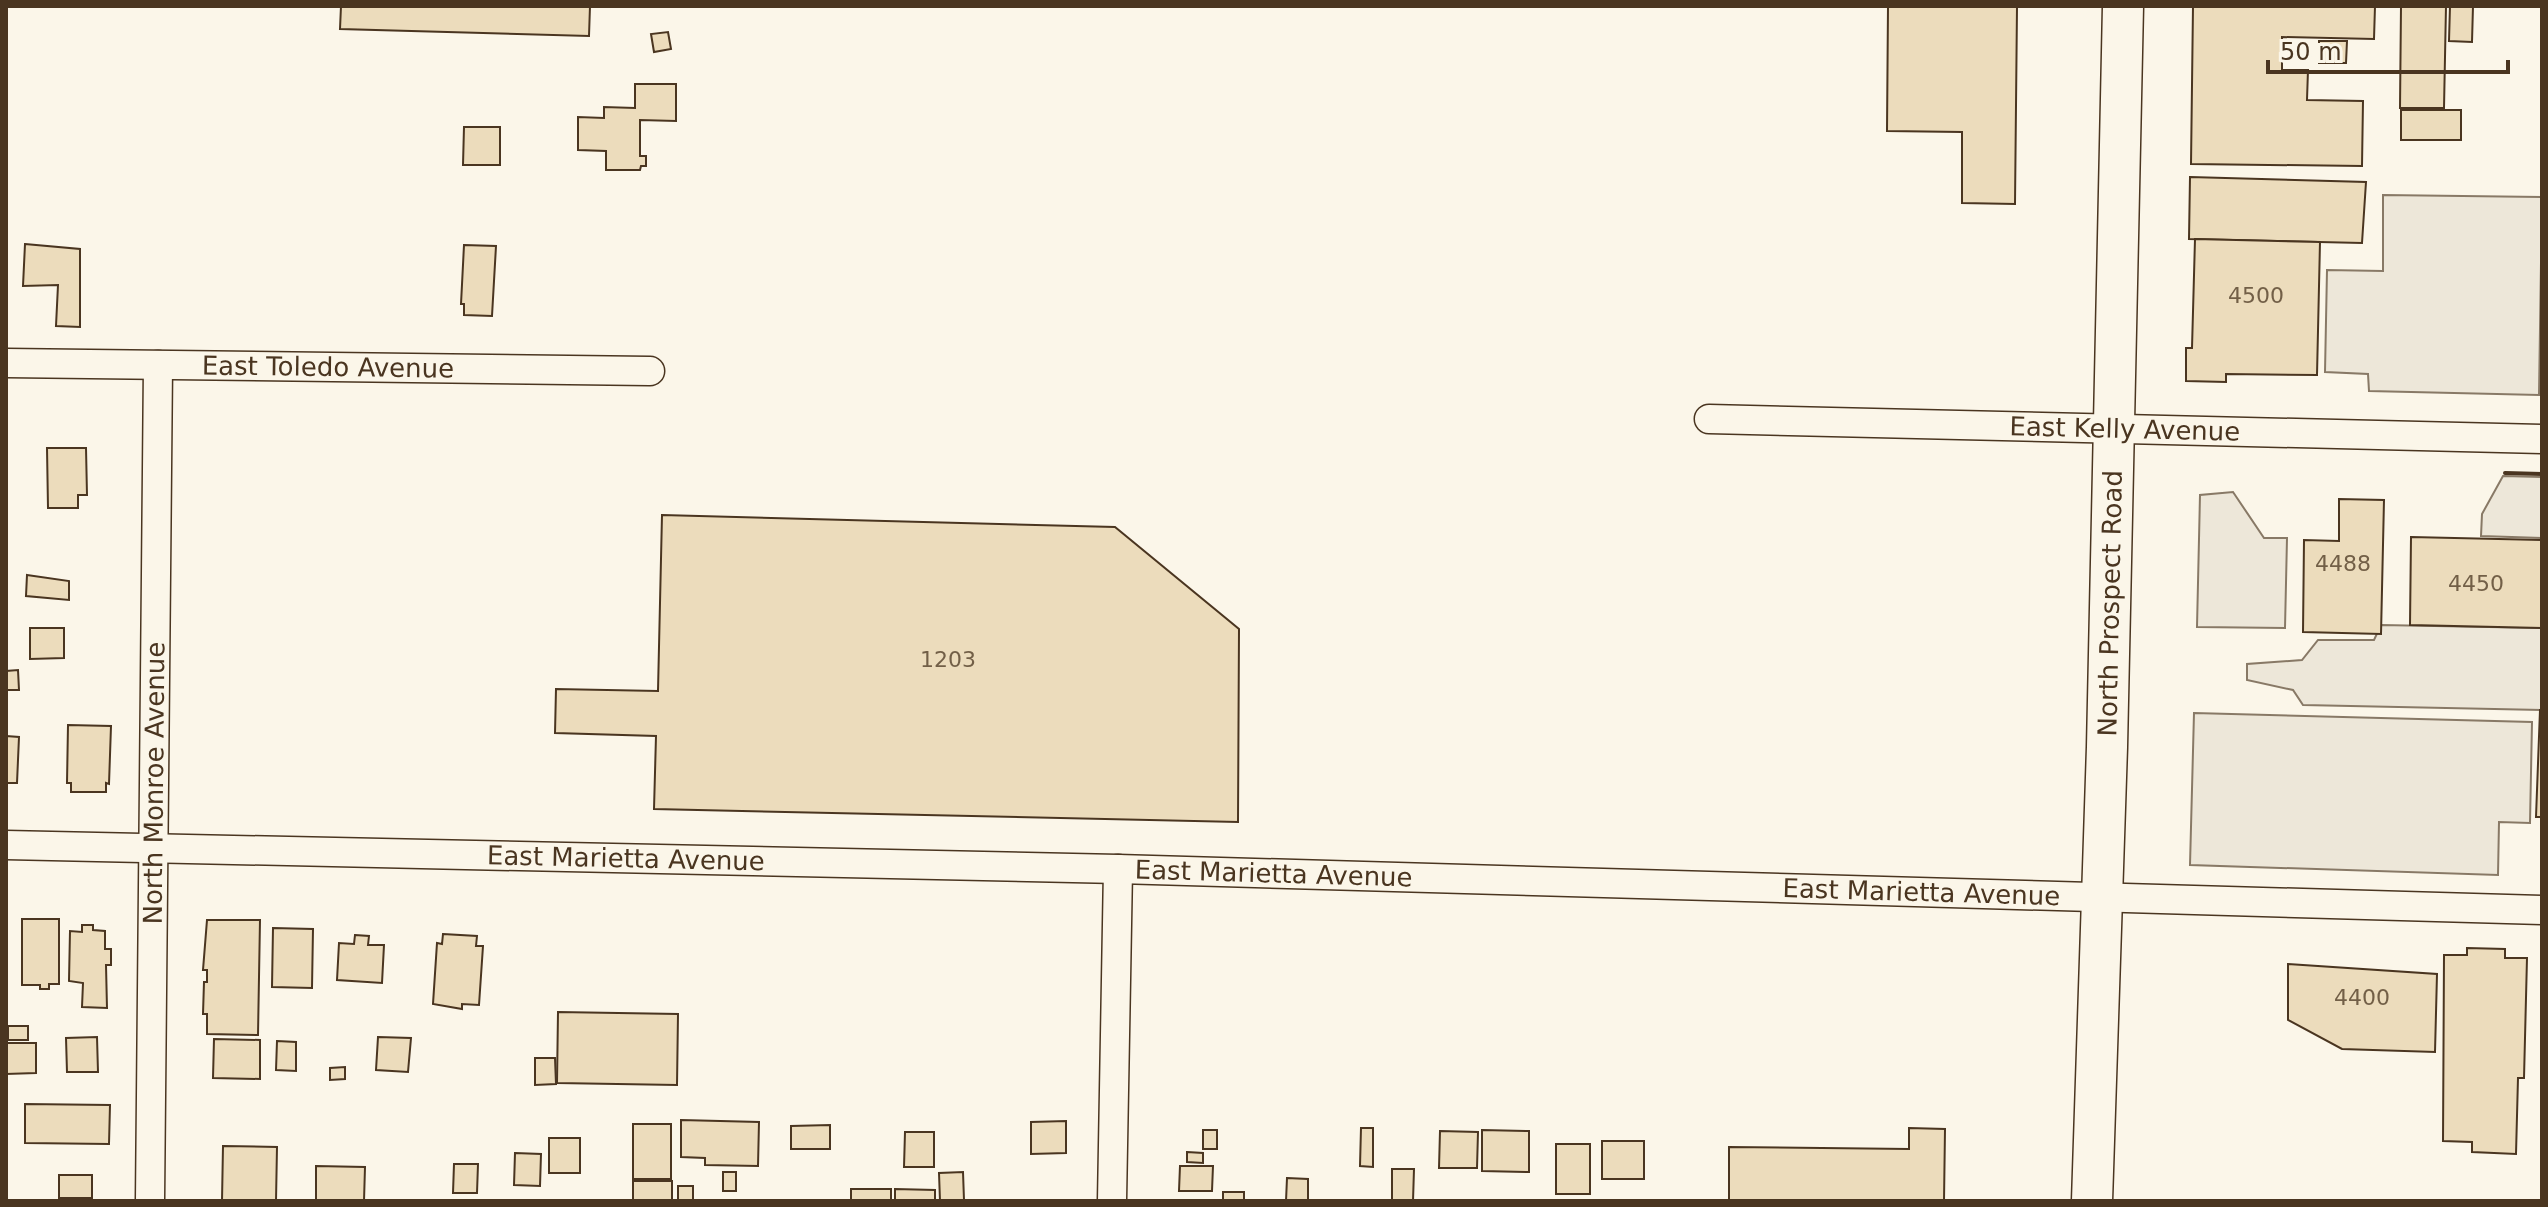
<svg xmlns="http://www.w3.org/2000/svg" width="2548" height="1207" font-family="'DejaVu Sans',sans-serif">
  <rect width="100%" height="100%" fill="#fbf6e9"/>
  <!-- parking -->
  <g fill="#ede7d9" stroke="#887966" stroke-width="2">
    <polygon points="2383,195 2542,197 2539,395 2369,391 2368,374 2325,372 2327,270 2383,271"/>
    <polygon points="2503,476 2542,477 2542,538 2481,536 2482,514"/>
    <polygon points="2233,492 2264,538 2287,538 2285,628 2197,627 2200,495"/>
    <polygon points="2381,625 2542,628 2542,710 2303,705 2293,690 2247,680 2247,664 2302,660 2318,640 2374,640"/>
    <polygon points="2194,713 2532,722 2530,823 2499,822 2498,875 2190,865"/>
  </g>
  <!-- building -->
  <g fill="#ecdcbc" stroke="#4a3520" stroke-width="2">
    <polygon points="341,6 590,6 589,36 340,29"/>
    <polygon points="1888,6 2017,7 2015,204 1962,203 1962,132 1887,131"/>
    <polygon points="2193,6 2375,6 2374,39 2282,37 2282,70 2308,70 2307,100 2363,101 2362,166 2191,164"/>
    <polygon points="2401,6 2446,6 2444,108 2400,108"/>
    <polygon points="2450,6 2473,6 2472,42 2449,41"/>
    <polygon points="668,32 671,49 654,52 651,34"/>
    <polygon points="2319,41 2347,41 2346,63 2319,63"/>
    <polygon points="635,84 676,84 676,121 640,120 640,156 646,156 646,166 641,166 640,170 606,170 606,151 578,150 578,117 604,118 604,107 635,108"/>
    <rect x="2401" y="110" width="60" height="30"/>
    <polygon points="464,127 500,127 500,165 463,165"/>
    <polygon points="2190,177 2366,182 2362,243 2189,239"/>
    <polygon points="2195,239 2320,242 2317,375 2226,374 2226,382 2186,381 2186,348 2192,348"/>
    <polygon points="25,244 80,249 80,327 56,326 58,285 23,286"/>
    <polygon points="464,245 496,246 492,316 464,315 464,304 461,304"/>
    <polygon points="47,448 86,448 87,495 78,495 78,508 48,508"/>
    <polygon points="2339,499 2384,500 2381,634 2303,632 2304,540 2339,541"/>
    <polygon points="662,515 1115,527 1239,629 1238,822 654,809 656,736 555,733 556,689 658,691"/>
    <polygon points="2411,537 2542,540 2542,628 2410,625"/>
    <polygon points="27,575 69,581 69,600 26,596"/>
    <polygon points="30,628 64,628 64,658 30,659"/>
    <polygon points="18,670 19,690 6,690 6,671"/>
    <polygon points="2540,710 2542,710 2542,817 2536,817"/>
    <polygon points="68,725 111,726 109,784 106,783 106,792 71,792 71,783 67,783"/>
    <polygon points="6,736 19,737 17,783 6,783"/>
    <polygon points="22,919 59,919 59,984 49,984 49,989 40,989 40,985 22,985"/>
    <polygon points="207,920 260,920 258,1035 207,1034 207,1014 203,1014 204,982 207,982 207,970 203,970"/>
    <polygon points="82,925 93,925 93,930 105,931 105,949 111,949 111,965 106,965 107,1008 82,1007 83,983 69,981 70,931 82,932"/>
    <polygon points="273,928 313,929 312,988 272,987"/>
    <polygon points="443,934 477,936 476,946 483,946 479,1005 462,1004 462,1009 433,1004 437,943 442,944"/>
    <polygon points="355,935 369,936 368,945 384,945 382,983 337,980 339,943 354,944"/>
    <polygon points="2467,948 2505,949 2505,958 2527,958 2524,1078 2518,1078 2516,1154 2472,1152 2472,1142 2443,1141 2444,955 2467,955"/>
    <polygon points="2288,964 2437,974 2435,1052 2342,1049 2288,1020"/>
    <polygon points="558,1012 678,1014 677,1085 557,1083"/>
    <rect x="8" y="1026" width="20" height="14"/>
    <polygon points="97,1037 98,1072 67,1072 66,1038"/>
    <polygon points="378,1037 411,1038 408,1072 376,1070"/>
    <polygon points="214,1039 260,1040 260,1079 213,1078"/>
    <polygon points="277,1041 296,1042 296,1071 276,1070"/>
    <polygon points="6,1043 36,1043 36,1073 6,1074"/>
    <polygon points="535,1058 555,1058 556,1084 535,1085"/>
    <polygon points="345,1067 345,1079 330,1080 330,1068"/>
    <polygon points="25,1104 110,1105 109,1144 25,1143"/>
    <polygon points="681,1120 759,1122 758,1166 705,1165 705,1158 681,1157"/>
    <polygon points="1066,1121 1066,1153 1031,1154 1031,1122"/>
    <rect x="633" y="1124" width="38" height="55"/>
    <polygon points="830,1125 830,1149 791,1149 791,1126"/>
    <polygon points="1361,1128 1373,1128 1373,1167 1360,1166"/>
    <polygon points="1909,1128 1945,1129 1944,1201 1729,1201 1729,1147 1909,1149"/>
    <rect x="1203" y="1130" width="14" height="19"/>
    <polygon points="1482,1130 1529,1131 1529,1172 1482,1171"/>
    <polygon points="1440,1131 1478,1132 1477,1168 1439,1168"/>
    <polygon points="905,1132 934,1132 934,1167 904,1167"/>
    <rect x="549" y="1138" width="31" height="35"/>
    <rect x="1602" y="1141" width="42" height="38"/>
    <rect x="1556" y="1144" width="34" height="50"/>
    <polygon points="223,1146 277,1147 276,1201 222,1201"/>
    <polygon points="1187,1152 1203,1153 1203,1163 1187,1162"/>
    <polygon points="515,1153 541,1154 540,1186 514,1185"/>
    <polygon points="454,1164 478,1164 477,1193 453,1193"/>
    <polygon points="316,1166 365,1167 364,1201 316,1201"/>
    <polygon points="1180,1166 1213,1166 1212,1191 1179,1191"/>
    <polygon points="1392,1169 1414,1169 1413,1201 1392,1201"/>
    <rect x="723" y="1172" width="13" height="19"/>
    <polygon points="963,1172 964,1200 940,1201 939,1173"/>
    <rect x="59" y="1175" width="33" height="23"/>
    <polygon points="1287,1178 1308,1179 1308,1201 1286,1201"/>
    <rect x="633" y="1181" width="39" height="20"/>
    <rect x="678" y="1186" width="15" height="15"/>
    <rect x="851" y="1189" width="40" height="12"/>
    <polygon points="895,1189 935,1190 935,1201 895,1201"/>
    <rect x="1223" y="1192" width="21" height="9"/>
  </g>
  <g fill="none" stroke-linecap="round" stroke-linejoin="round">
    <defs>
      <g id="minor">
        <path id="s1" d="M6 363 650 371"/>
        <path id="s2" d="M1709 419 2542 439"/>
        <path id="s3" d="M6 845 1118 869 2542 910"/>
        <path id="s4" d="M150 1201 158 365"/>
        <polyline points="1112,1201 1118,869"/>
      </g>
      <g id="secondary">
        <path id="s5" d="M2092 1201 2107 747 2123 6"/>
      </g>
    </defs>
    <!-- minor casing -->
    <use href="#minor" stroke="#4a3520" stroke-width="31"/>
    <!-- secondary casing -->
    <use href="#secondary" stroke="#4a3520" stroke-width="43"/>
    <!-- minor -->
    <use href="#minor" stroke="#fbf6e9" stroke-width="28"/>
    <!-- secondary -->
    <use href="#secondary" stroke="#fbf6e9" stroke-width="40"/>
    <!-- wall -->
    <polyline stroke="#4a3520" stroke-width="4" points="2505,473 2542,474"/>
  </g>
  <g text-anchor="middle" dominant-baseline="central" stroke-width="6" stroke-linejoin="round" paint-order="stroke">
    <!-- number labels -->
    <g font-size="22" fill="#725f47">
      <text x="2256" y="295">4500</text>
      <text x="2343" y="563">4488</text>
      <text x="2476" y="583">4450</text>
      <text x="948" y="659">1203</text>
      <text x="2362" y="997">4400</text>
    </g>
    <!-- street labels -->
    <g font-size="26" fill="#4a3520" stroke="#fbf6e9">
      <text stroke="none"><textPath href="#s1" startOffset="322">East Toledo Avenue</textPath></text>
      <text stroke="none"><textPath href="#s2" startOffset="416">East Kelly Avenue</textPath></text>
      <text stroke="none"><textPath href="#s5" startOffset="598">North Prospect Road</textPath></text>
      <text stroke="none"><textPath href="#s4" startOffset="418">North Monroe Avenue</textPath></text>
      <text stroke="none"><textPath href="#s3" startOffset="620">East Marietta Avenue</textPath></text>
      <text stroke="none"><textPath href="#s3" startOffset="1268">East Marietta Avenue</textPath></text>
      <text stroke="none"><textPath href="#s3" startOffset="1916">East Marietta Avenue</textPath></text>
    </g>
  </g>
  <!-- border -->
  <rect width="2548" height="1207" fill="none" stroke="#4a3520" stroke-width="16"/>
  <!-- scale -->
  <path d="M2268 60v12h240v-12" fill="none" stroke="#4a3520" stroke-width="4"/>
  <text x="2280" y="60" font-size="24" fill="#4a3520" stroke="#fbf6e9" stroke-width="6" paint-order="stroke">50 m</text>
</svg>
